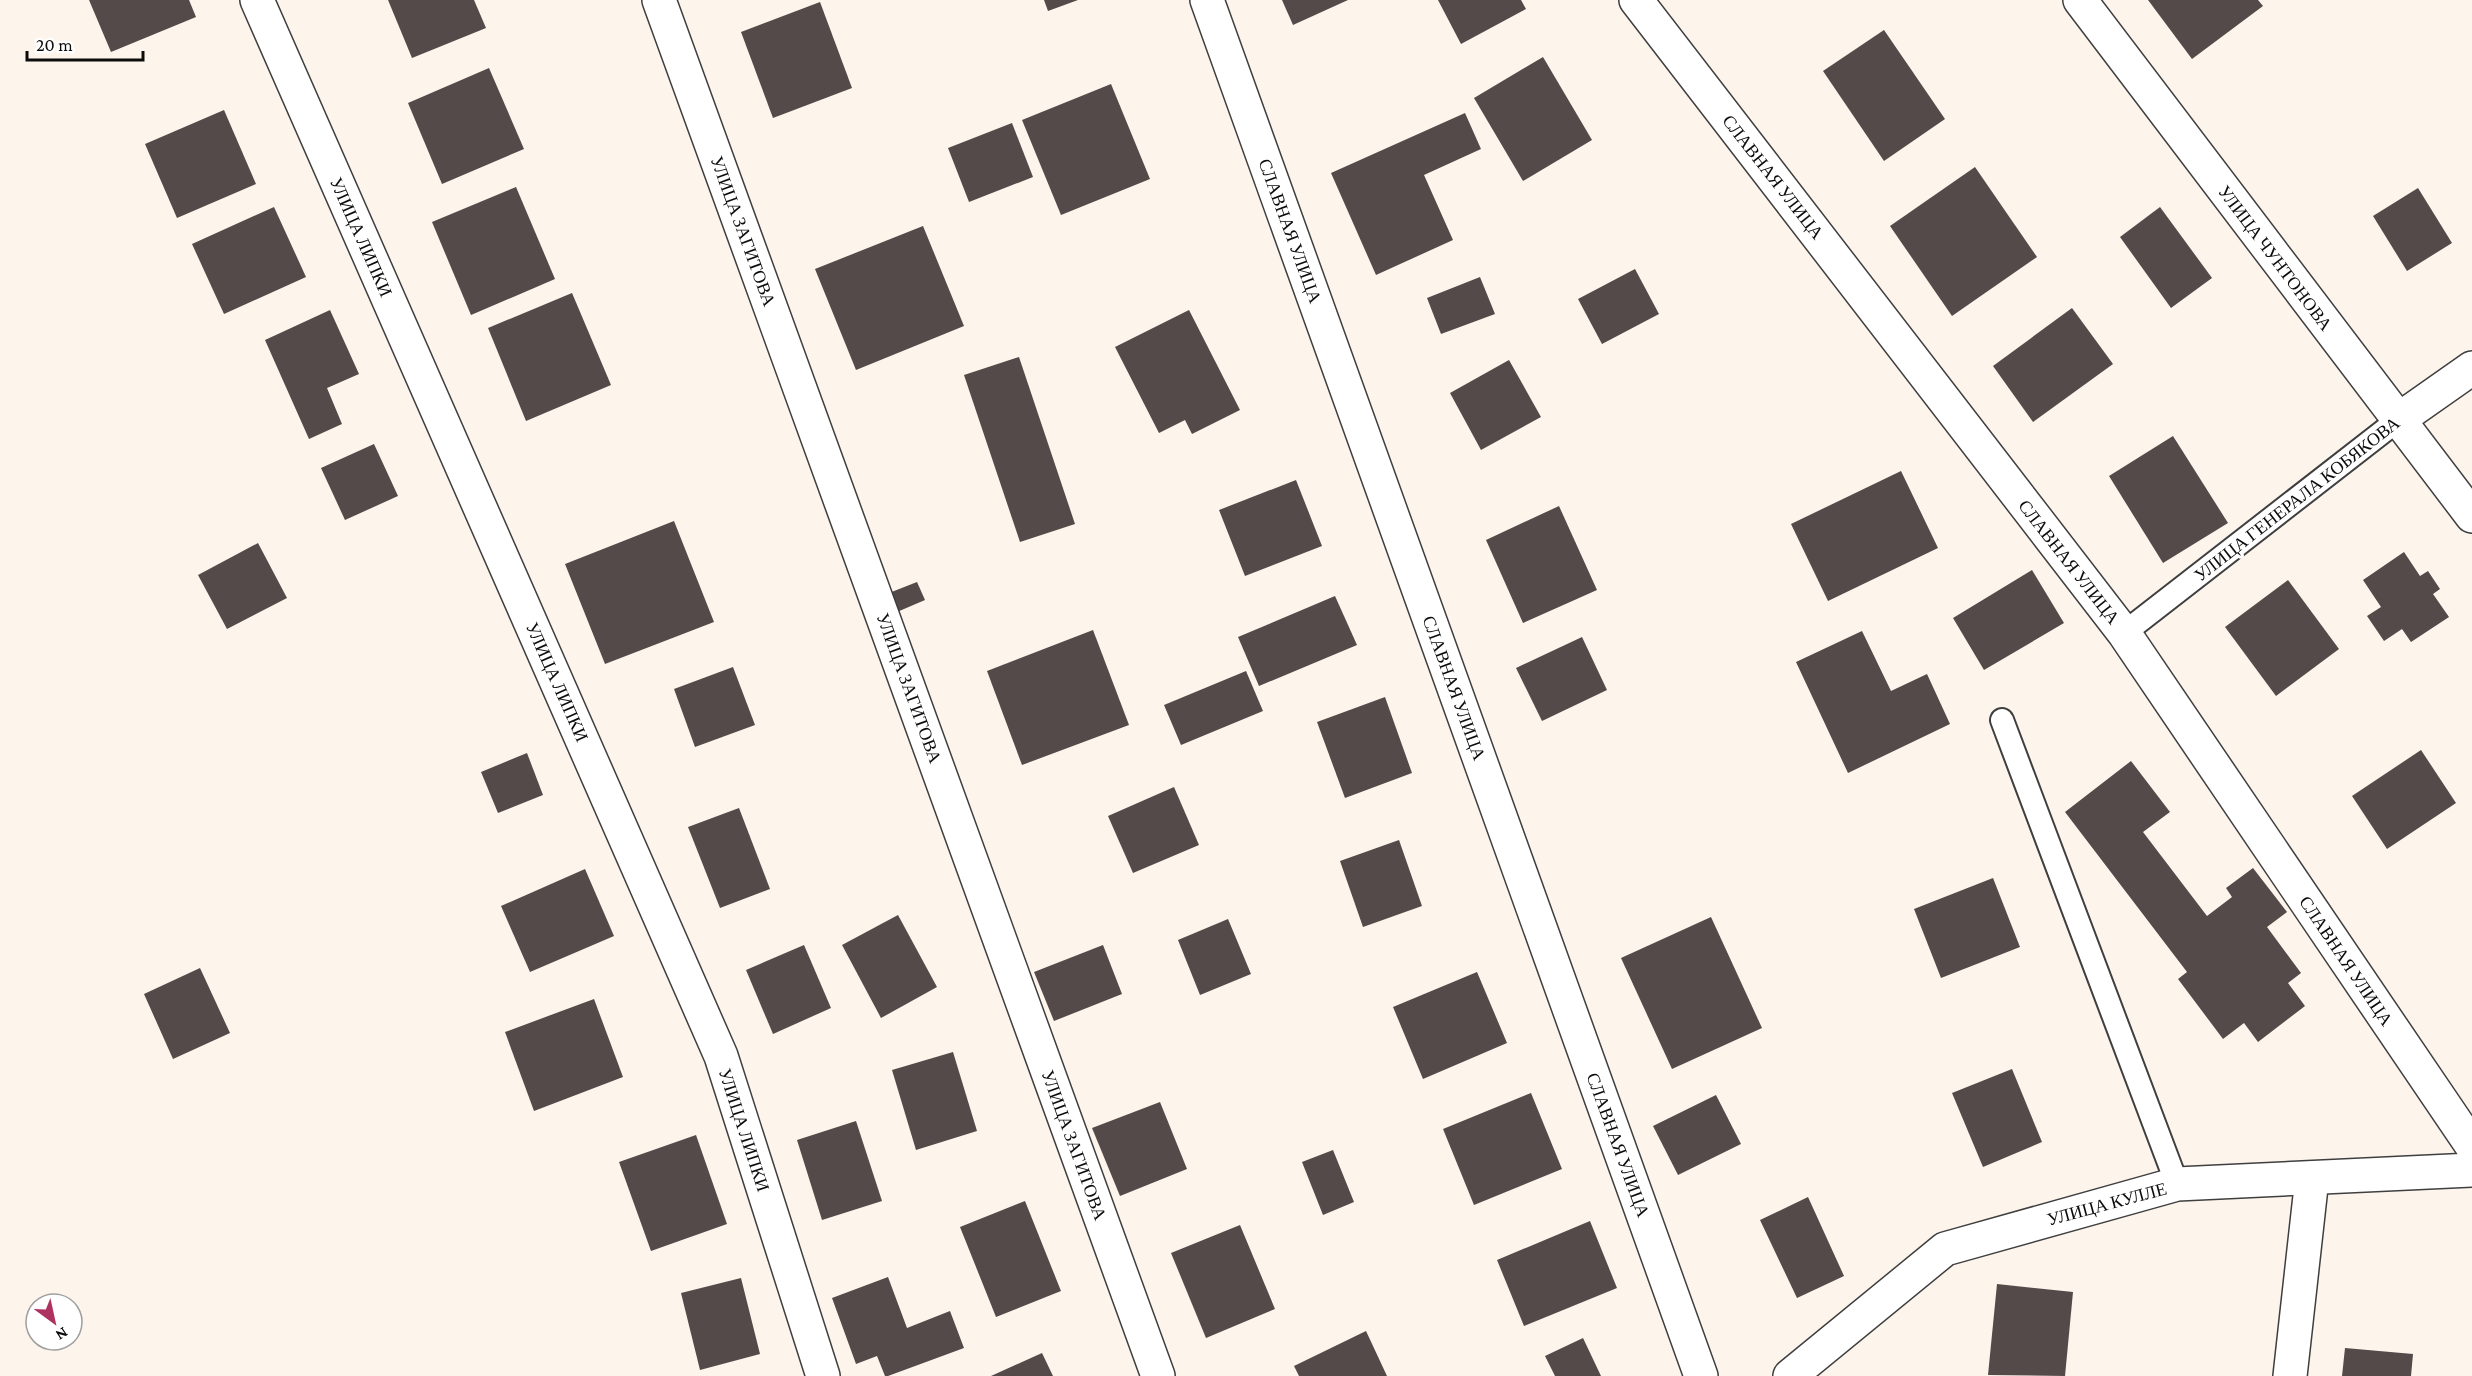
<svg xmlns="http://www.w3.org/2000/svg" width="2472" height="1376" font-family="'Crimson Pro',serif">
  <rect width="100%" height="100%" fill="#fdf4ec"/>
  <!-- building -->
  <g fill="#534a49">
    <polygon points="89,0 189,0 196,17 111,52"/>
    <polygon points="388,0 474,0 486,28 412,58"/>
    <polygon points="1044,0 1078,0 1048,11"/>
    <polygon points="1282,0 1348,0 1293,25"/>
    <polygon points="1438,0 1521,0 1526,9 1461,44"/>
    <polygon points="2148,0 2258,0 2263,6 2192,59"/>
    <polygon points="820,2 852,88 773,118 741,32"/>
    <polygon points="1884,30 1945,119 1884,161 1823,71"/>
    <polygon points="1543,57 1592,140 1523,181 1474,98"/>
    <polygon points="489,68 524,149 442,184 408,103"/>
    <polygon points="1111,84 1150,179 1061,215 1022,120"/>
    <polygon points="224,110 256,184 177,218 145,144"/>
    <polygon points="1465,113 1481,149 1424,175 1453,240 1376,275 1331,173"/>
    <polygon points="1012,123 1033,177 969,202 948,148"/>
    <polygon points="1975,167 2037,257 1952,316 1890,226"/>
    <polygon points="516,187 555,279 471,315 432,222"/>
    <polygon points="2418,188 2452,243 2407,271 2373,216"/>
    <polygon points="274,207 306,277 224,314 192,244"/>
    <polygon points="2160,207 2212,278 2171,308 2120,237"/>
    <polygon points="923,226 964,326 856,370 815,269"/>
    <polygon points="1635,269 1659,314 1602,344 1578,299"/>
    <polygon points="1480,277 1495,314 1441,334 1427,298"/>
    <polygon points="572,293 611,385 526,421 488,328"/>
    <polygon points="2072,308 2113,364 2033,422 1993,366"/>
    <polygon points="330,310 359,374 327,388 342,424 309,439 265,340"/>
    <polygon points="1189,310 1240,410 1192,434 1185,420 1159,433 1115,347"/>
    <polygon points="1019,357 1075,524 1020,542 964,375"/>
    <polygon points="1509,360 1541,417 1481,450 1450,393"/>
    <polygon points="2173,436 2228,523 2163,563 2109,476"/>
    <polygon points="374,444 398,496 345,520 321,468"/>
    <polygon points="1901,471 1938,548 1828,601 1791,524"/>
    <polygon points="1296,480 1322,546 1245,576 1219,510"/>
    <polygon points="1559,506 1597,590 1523,623 1486,540"/>
    <polygon points="674,521 714,622 605,664 565,564"/>
    <polygon points="258,543 287,598 227,629 198,575"/>
    <polygon points="2404,552 2420,576 2428,571 2440,589 2433,594 2449,617 2411,642 2402,629 2384,641 2367,616 2381,607 2363,580"/>
    <polygon points="2032,570 2064,623 1984,670 1953,618"/>
    <polygon points="2288,580 2339,649 2276,696 2225,627"/>
    <polygon points="917,582 925,600 897,612 889,593"/>
    <polygon points="1335,596 1357,645 1259,686 1238,637"/>
    <polygon points="1093,630 1129,725 1022,765 987,671"/>
    <polygon points="1862,631 1891,691 1927,674 1950,724 1848,773 1796,662"/>
    <polygon points="1582,637 1607,690 1542,721 1516,668"/>
    <polygon points="733,667 755,725 695,747 674,689"/>
    <polygon points="1246,671 1263,711 1181,745 1164,705"/>
    <polygon points="1385,697 1412,773 1345,798 1317,722"/>
    <polygon points="2421,750 2456,803 2387,849 2352,796"/>
    <polygon points="527,753 543,795 498,813 481,772"/>
    <polygon points="2131,761 2170,812 2143,832 2207,916 2232,897 2226,888 2253,868 2287,912 2267,927 2301,973 2288,983 2305,1006 2258,1042 2244,1023 2223,1039 2178,979 2187,972 2065,812"/>
    <polygon points="1174,787 1199,845 1133,873 1108,816"/>
    <polygon points="739,808 770,889 720,908 688,827"/>
    <polygon points="1399,840 1422,906 1363,927 1340,861"/>
    <polygon points="585,869 614,936 530,972 501,906"/>
    <polygon points="1993,878 2020,947 1941,978 1914,909"/>
    <polygon points="898,915 937,987 881,1018 842,945"/>
    <polygon points="1711,917 1762,1028 1672,1069 1621,958"/>
    <polygon points="1228,919 1251,974 1200,995 1178,940"/>
    <polygon points="804,945 831,1008 773,1034 746,970"/>
    <polygon points="1103,945 1122,994 1054,1021 1034,972"/>
    <polygon points="200,968 230,1033 173,1059 144,994"/>
    <polygon points="1477,972 1507,1043 1423,1079 1393,1007"/>
    <polygon points="594,999 623,1077 534,1111 505,1032"/>
    <polygon points="953,1052 977,1131 916,1150 892,1070"/>
    <polygon points="2012,1069 2042,1142 1983,1167 1952,1093"/>
    <polygon points="1531,1093 1562,1169 1474,1205 1443,1129"/>
    <polygon points="1716,1095 1741,1144 1678,1175 1653,1126"/>
    <polygon points="1160,1102 1187,1169 1120,1196 1092,1128"/>
    <polygon points="856,1121 882,1201 822,1220 797,1140"/>
    <polygon points="696,1135 727,1224 651,1251 619,1162"/>
    <polygon points="1333,1150 1354,1202 1323,1215 1302,1162"/>
    <polygon points="1808,1197 1844,1276 1797,1298 1760,1220"/>
    <polygon points="1025,1201 1061,1291 996,1317 960,1227"/>
    <polygon points="1590,1221 1617,1288 1524,1326 1497,1260"/>
    <polygon points="1240,1225 1275,1309 1206,1338 1171,1253"/>
    <polygon points="888,1277 907,1328 950,1311 964,1348 888,1376 885,1376 877,1356 856,1364 832,1298"/>
    <polygon points="741,1278 760,1354 700,1370 681,1293"/>
    <polygon points="1997,1284 2073,1292 2065,1376 1988,1375"/>
    <polygon points="1366,1331 1387,1376 1299,1376 1294,1366"/>
    <polygon points="1583,1338 1601,1376 1555,1376 1545,1356"/>
    <polygon points="2345,1348 2413,1354 2411,1376 2342,1376"/>
    <polygon points="1042,1353 1053,1376 991,1376"/>
  </g>
  <g fill="none" stroke-linecap="round" stroke-linejoin="round">
    <defs>
      <g id="lane">
        <polyline points="2124,633 2398,420"/>
        <polyline points="2002,720 2177,1184"/>
      </g>
      <g id="street">
        <polyline points="257,0 721,1056 823,1376"/>
        <polyline points="659,0 1158,1376"/>
        <polyline points="1207,0 1701,1376"/>
        <polyline points="1636,0 2124,633 2472,1146"/>
        <polyline points="2080,0 2472,516"/>
        <polyline points="2398,420 2472,368"/>
        <polyline points="1790,1376 1945,1249 2177,1184 2472,1170"/>
        <polyline points="2290,1376 2312,1178"/>
      </g>
    </defs>
    <!-- lane casing -->
    <use href="#lane" stroke="#3f3f3f" stroke-width="26"/>
    <!-- street casing -->
    <use href="#street" stroke="#3f3f3f" stroke-width="36"/>
    <!-- lane -->
    <use href="#lane" stroke="#fff" stroke-width="22"/>
    <!-- street -->
    <use href="#street" stroke="#fff" stroke-width="33"/>
  </g>
  <g text-anchor="middle" dominant-baseline="central" stroke-width="6" stroke-linejoin="round" paint-order="stroke">
    <!-- street labels -->
    <g font-size="18" fill="#0c0c0c" stroke="#fff">
      <text transform="translate(1773 177) rotate(52)">СЛАВНАЯ УЛИЦА</text>
      <text transform="translate(743 231) rotate(70)">УЛИЦА ЗАГИТОВА</text>
      <text transform="translate(1290 231) rotate(70)">СЛАВНАЯ УЛИЦА</text>
      <text transform="translate(361 237) rotate(66)">УЛИЦА ЛИПКИ</text>
      <text transform="translate(2275 258) rotate(53)">УЛИЦА ЧУНТОНОВА</text>
      <text transform="translate(2297 499) rotate(-38)">УЛИЦА ГЕНЕРАЛА КОБЯКОВА</text>
      <text transform="translate(2069 562) rotate(52)">СЛАВНАЯ УЛИЦА</text>
      <text transform="translate(557 682) rotate(66)">УЛИЦА ЛИПКИ</text>
      <text transform="translate(909 688) rotate(70)">УЛИЦА ЗАГИТОВА</text>
      <text transform="translate(1454 688) rotate(70)">СЛАВНАЯ УЛИЦА</text>
      <text transform="translate(2346 961) rotate(56)">СЛАВНАЯ УЛИЦА</text>
      <text transform="translate(744 1130) rotate(72)">УЛИЦА ЛИПКИ</text>
      <text transform="translate(1074 1145) rotate(70)">УЛИЦА ЗАГИТОВА</text>
      <text transform="translate(1618 1145) rotate(70)">СЛАВНАЯ УЛИЦА</text>
      <text transform="translate(2107 1204) rotate(-15)">УЛИЦА КУЛЛЕ</text>
    </g>
  </g>
  <!-- north arrow -->
  <g transform="translate(54 1322) rotate(147)"><circle r="28" fill="#ffffff" stroke="#9e9e9e" stroke-width="1.5"/>
  <path d="M0-4.5L10 22L0 15L-10 22Z" fill="#ae3260"/>
  <text y="-9" font-size="16" font-weight="bold" text-anchor="middle" fill="#0c0c0c">N</text>
  </g>
  <!-- scale -->
  <path d="M27 51v9h116v-9" fill="none" stroke="#0c0c0c" stroke-width="3"/>
  <text x="36" y="51" font-size="18" fill="#0c0c0c" stroke="#ffffff" stroke-width="4.5" paint-order="stroke">20 m</text>
</svg>
